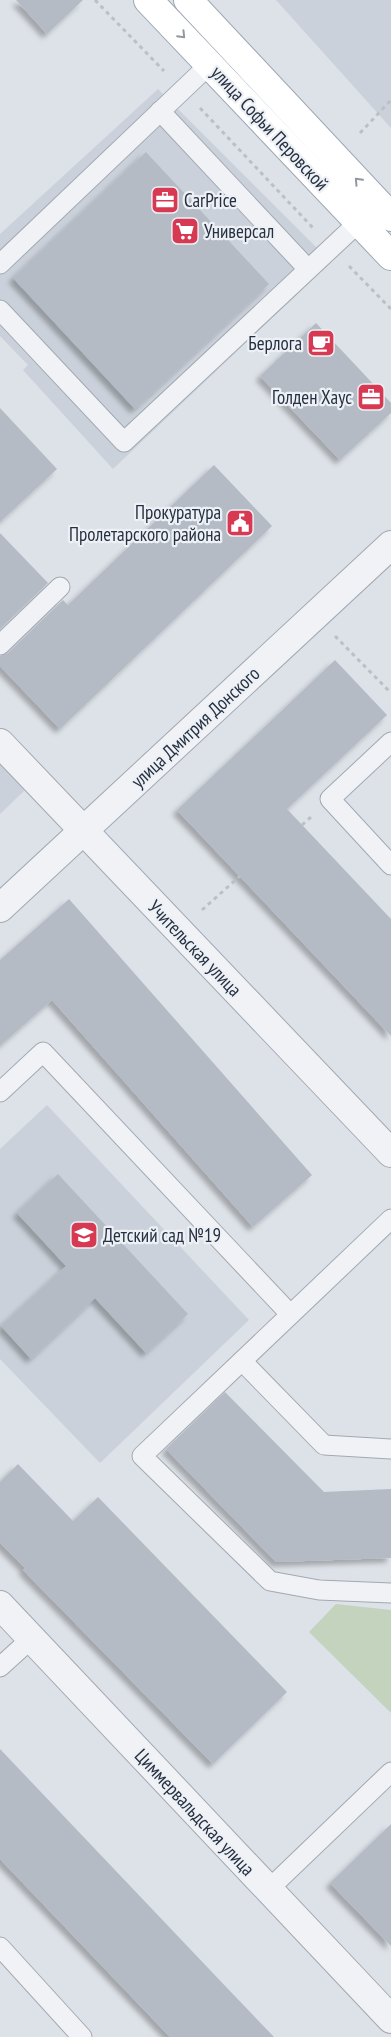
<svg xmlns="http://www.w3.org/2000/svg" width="391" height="2037" font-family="'PT Sans Narrow',sans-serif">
  <defs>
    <filter id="shadow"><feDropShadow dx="-4.5" dy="4.5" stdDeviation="2.5" flood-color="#0004"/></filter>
  </defs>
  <rect width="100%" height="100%" fill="#dde2e8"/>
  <!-- built -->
  <g fill="#cbd1da">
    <polygon points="276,0 391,0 391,128"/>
    <polygon points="158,89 331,262 113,469 23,370 28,365 0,336 0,234"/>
    <polygon points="0,764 25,790 0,814"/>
    <polygon points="47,1105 249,1320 100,1463 0,1359 0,1149"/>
  </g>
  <!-- green -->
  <polygon fill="#c3d3be" points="336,1604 391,1610 391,1713 309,1632"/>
  <!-- building -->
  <g fill="#b4bbc5" filter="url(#shadow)">
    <polygon points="16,0 83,0 47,34"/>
    <polygon points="146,152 269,284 135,409 13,278"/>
    <polygon points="316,323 391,403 391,413 340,460 260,376"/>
    <polygon points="0,408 57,469 0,522"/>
    <polygon points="214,465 272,526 60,729 0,666 0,656 8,653 63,600 68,605"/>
    <polygon points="0,533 48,583 0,629"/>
    <polygon points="335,660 387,715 287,809 391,919 391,1036 177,810"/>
    <polygon points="69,899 312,1175 253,1227 52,1000 0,1046 0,960"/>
    <polygon points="58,1174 188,1314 146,1353 95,1298 31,1359 1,1326 66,1266 17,1213"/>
    <polygon points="225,1392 324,1492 391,1489 391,1558 276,1562 166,1449"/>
    <polygon points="18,1464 73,1521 98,1497 287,1692 213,1764 23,1570 25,1568 0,1543 0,1482"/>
    <polygon points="0,1749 229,1990 274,2037 170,2037 0,1859"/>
    <polygon points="391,1824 391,1946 330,1883"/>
  </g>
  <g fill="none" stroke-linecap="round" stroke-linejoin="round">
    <defs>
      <g id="lane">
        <polyline points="160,111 308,269"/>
        <polyline points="0,264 210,64"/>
        <polyline points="0,310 124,442 359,222"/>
        <polyline points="0,645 60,587"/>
        <polyline points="391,742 330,799 391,865"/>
        <polyline points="0,1092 43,1052 290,1314"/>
        <polyline points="391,1219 142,1456 270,1581 319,1590 391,1593"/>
        <polyline points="242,1361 324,1445 391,1449"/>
        <polyline points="0,1667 32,1638"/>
        <polyline points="269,1889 391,1772"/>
        <polyline points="0,1947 82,2037"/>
      </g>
      <g id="street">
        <polyline points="0,743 391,1153"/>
        <polyline points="0,908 391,545"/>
        <polyline points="0,1605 391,2019"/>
      </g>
      <g id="primary">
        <polyline points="148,0 391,256"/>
        <polyline points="188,0 391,217"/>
      </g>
    </defs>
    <!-- lane casing -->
    <use href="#lane" stroke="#a2a9b2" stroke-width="21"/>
    <!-- street casing -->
    <use href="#street" stroke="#a2a9b2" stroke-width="30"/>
    <!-- primary casing -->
    <use href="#primary" stroke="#9ca6b5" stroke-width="30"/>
    <!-- path -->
    <g stroke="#bbc0c7" stroke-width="3" stroke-dasharray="4 4" stroke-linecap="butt">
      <polyline points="95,0 164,71"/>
      <polyline points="200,108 314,229"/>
      <polyline points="360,133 391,100"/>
      <polyline points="349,266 391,309"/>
      <polyline points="335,636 391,693"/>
      <polyline points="302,825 311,817"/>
      <polyline points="202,910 240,876"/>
    </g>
    <!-- lane -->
    <use href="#lane" stroke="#f0f2f6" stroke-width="19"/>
    <!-- street -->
    <use href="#street" stroke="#f0f2f6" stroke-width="28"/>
    <!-- primary -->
    <use href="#primary" stroke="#fff" stroke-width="28"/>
  </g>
  <!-- one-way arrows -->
  <defs><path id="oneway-chevron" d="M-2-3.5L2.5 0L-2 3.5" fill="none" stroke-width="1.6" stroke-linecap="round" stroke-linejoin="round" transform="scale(1.25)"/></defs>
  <g stroke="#9298a0">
    <use href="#oneway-chevron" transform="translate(182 35) rotate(46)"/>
    <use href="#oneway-chevron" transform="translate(358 181) rotate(-133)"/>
  </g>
  <!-- icons -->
  <defs>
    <symbol id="office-square" viewBox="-11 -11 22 22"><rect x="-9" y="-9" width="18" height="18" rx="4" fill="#d73852" stroke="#edf1f6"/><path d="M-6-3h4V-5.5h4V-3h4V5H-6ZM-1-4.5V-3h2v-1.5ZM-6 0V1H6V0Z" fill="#fff"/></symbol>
    <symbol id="supermarket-square" viewBox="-11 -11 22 22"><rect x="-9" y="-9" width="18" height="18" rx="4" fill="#d73852" stroke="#edf1f6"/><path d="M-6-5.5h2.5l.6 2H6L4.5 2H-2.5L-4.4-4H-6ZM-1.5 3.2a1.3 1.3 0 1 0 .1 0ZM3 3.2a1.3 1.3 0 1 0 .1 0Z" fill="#fff"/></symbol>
    <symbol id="cafe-square" viewBox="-11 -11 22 22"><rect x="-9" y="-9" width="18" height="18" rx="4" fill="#d73852" stroke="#edf1f6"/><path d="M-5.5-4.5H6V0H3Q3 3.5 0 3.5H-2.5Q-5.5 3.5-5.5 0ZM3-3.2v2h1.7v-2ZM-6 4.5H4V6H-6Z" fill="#fff"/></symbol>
    <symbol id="civic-square" viewBox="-11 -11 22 22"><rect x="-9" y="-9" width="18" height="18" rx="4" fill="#d73852" stroke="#edf1f6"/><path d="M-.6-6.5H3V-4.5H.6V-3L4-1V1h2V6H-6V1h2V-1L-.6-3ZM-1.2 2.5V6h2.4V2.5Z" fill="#fff"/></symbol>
    <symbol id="school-square" viewBox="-11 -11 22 22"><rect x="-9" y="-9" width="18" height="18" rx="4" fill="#d73852" stroke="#edf1f6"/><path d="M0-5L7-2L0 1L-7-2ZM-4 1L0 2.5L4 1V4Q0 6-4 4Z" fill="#fff"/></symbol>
  </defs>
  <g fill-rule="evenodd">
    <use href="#office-square" x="149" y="184" width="32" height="32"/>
    <use href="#supermarket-square" x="169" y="215" width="32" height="32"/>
    <use href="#cafe-square" x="305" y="327" width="32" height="32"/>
    <use href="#office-square" x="355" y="381" width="32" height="32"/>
    <use href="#civic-square" x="224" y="507" width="32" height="32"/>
    <use href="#school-square" x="68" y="1219" width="32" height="32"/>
  </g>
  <g text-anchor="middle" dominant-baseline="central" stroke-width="4.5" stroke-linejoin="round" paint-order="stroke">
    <!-- street labels -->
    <g font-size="19" fill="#263040" stroke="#edf1f6">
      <text transform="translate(270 128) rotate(47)">улица Софьи Перовской</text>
      <text transform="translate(195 727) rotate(-43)">улица Дмитрия Донского</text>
      <text transform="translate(195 948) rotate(46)">Учительская улица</text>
      <text transform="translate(195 1812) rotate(47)">Циммервальдская улица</text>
    </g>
    <!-- poi labels -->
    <g font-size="19" fill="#263040" stroke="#edf1f6" text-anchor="start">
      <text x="184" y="200">CarPrice</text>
      <text x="204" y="231">Универсал</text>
      <text x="302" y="343" text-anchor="end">Берлога</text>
      <text x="352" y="397" text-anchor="end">Голден Хаус</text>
      <text x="221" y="512" text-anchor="end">Прокуратура<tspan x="221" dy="22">Пролетарского района</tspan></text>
      <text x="103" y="1235">Детский сад №19</text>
    </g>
  </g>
</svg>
